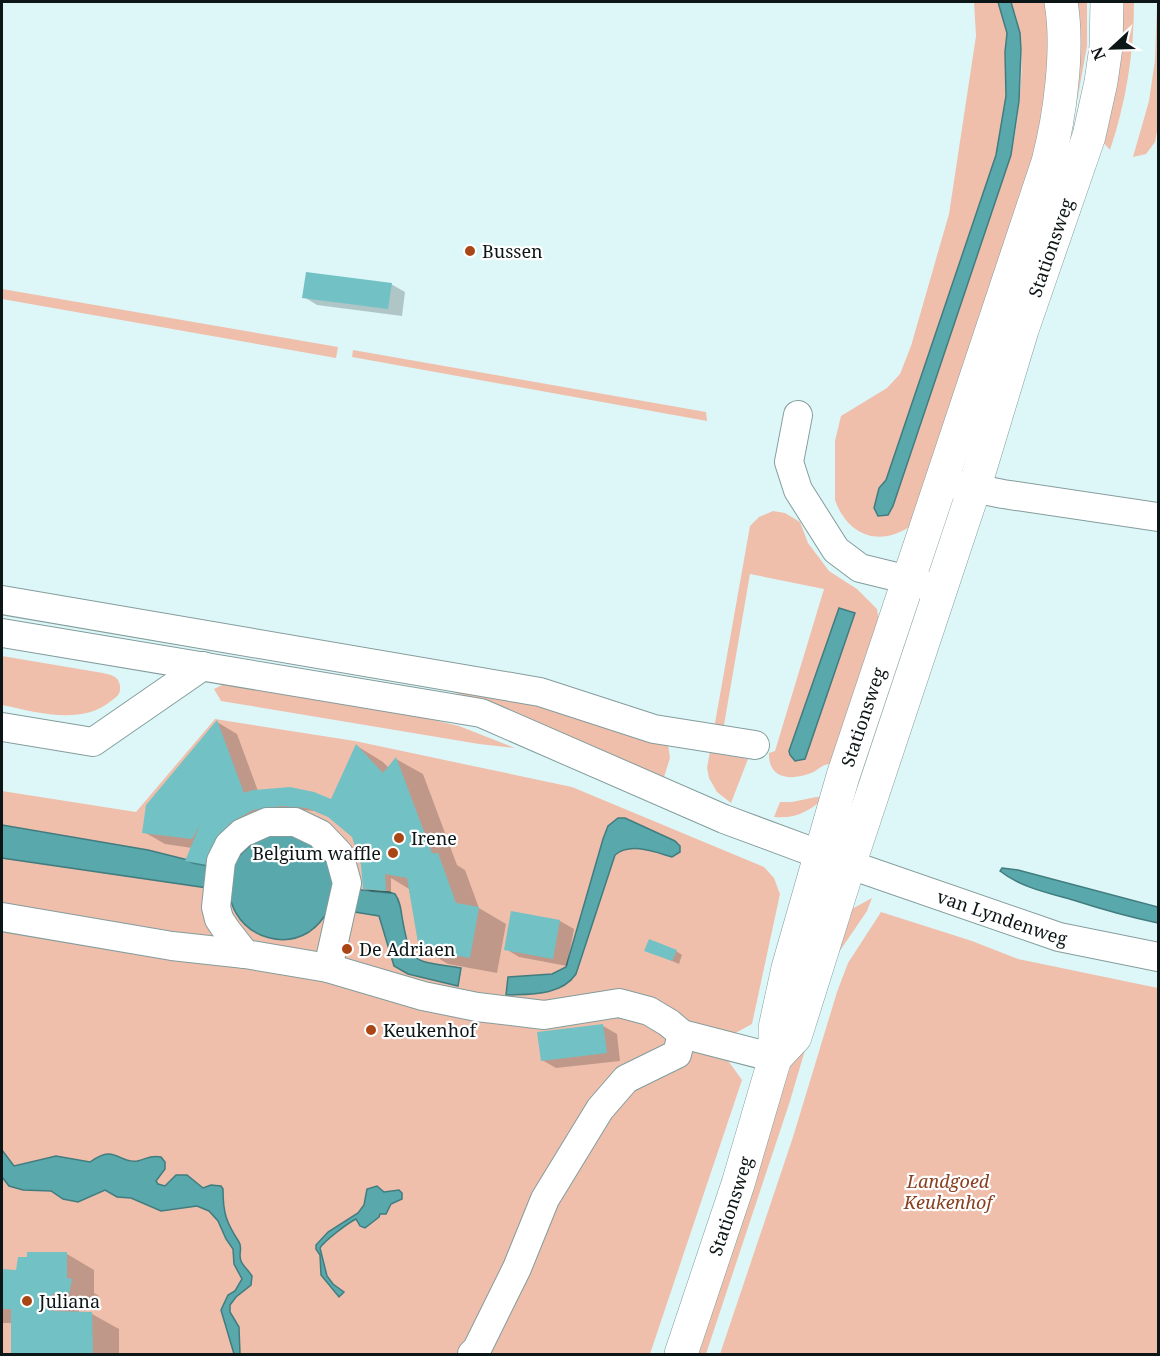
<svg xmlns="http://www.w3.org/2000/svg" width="1160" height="1356" font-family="'Noto Serif',serif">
  <rect width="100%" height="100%" fill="#ddf7f8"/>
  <!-- green -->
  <g fill="#efbfac">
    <path d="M974 2H998L1007 33 1005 52 1006 96 996 155 886 480 879 488 888 515 893 506 1011 155C1018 122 1025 66 1020 33 1018 23 1014 12 1011 2H1051V109L913 524C882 548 848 537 835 500V441L841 416 887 388 900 374 911 346 949 214 976 36Z"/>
    <polygon points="1071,2 1087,2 1087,46 1072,129 1066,128"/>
    <path d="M1123 2H1134C1134 53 1126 102 1110 150L1102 141 1122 48Z"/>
    <polygon points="1157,2 1158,2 1158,126 1155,142 1146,154 1133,157 1149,101 1155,60"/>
    <polygon points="2,289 338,347 336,358 2,299"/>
    <polygon points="353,350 706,412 707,421 352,357"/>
    <path d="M773 511 785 513 800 522 808 543 829 571 857 589 877 609 880 626 832 764C822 763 819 770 811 773 791 781 768 779 769 753L775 751 824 589 750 574 719 754 748 759 731 803 717 792 709 778 707 768 750 526 759 517Z"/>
    <path d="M2 656 103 673C111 675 119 676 120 686 121 694 117 697 111 701 81 726 36 712 2 705Z"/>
    <polygon points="226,683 421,717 459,726 515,748 479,744 221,701 214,689"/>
    <polygon points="444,689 523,699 667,738 670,758 664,777 485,703"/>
    <polygon points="215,719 355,741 572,787 764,867 774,878 780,894 752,1024 728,1037 724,1055 742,1080 650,1354 2,1354 2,791 136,812"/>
    <path d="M816 797H825C810 811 796 819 774 817L780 802H792Z"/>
    <polygon points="872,898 867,911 837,955 813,1023 790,1101 706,1354 695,1354 837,926 850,910"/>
    <polygon points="881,912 972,941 1018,959 1158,988 1158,1354 720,1354 793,1137 837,992 848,963"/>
  </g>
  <!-- water -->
  <g fill="#58a8ac" stroke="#427c7f" stroke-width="1.5">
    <polygon points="998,2 1011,2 1020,33 1021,50 1019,101 1011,155 893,506 888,515 878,516 874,508 879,488 886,480 996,155 1006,96 1005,52 1007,33"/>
    <polygon points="839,608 855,613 805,759 795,761 790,755 789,751"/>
    <path d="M618 818H625L675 841 680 846V852L672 857C655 852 630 842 615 855L576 974C561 996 530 994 506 995L508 977 552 974 566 967 603 839 608 826Z"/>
    <path d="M2 825 148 850 184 859 232 866C264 816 319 827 335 882L362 890 389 892 395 894C400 901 401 909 402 917 411 967 413 960 461 968L458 986 408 974 394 966 379 916 330 908C324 918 318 926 309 932 283 948 250 937 236 913 232 907 230 898 228 891L2 858Z"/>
    <path d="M1002 868 1018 870 1158 907V923C1129 917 1101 909 1073 900 1048 893 1020 887 1000 871Z"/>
    <path d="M2 1150 14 1166 56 1156 90 1162C116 1143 118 1164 137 1161 147 1159 149 1155 161 1157L165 1162V1169L156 1181 158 1184 165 1186 176 1175H187L203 1188 211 1185 221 1186 223 1189C223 1213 226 1222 239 1242 243 1248 238 1254 241 1261 243 1266 249 1271 252 1276L251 1285 236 1297 230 1305V1312L239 1327 240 1354H234L221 1310 228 1295 235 1291 242 1279 234 1264 233 1249 226 1239 218 1221 209 1211 197 1206 161 1211 131 1198 117 1197 105 1190 78 1202 63 1199 51 1191 23 1190 9 1186 2 1177Z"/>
    <path d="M377 1186 384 1192 399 1190 402 1193V1199L391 1204 386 1214H380L379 1217 365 1228 360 1226 356 1219C348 1223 324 1241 320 1248L327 1276 333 1284 344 1292 339 1297 321 1275 320 1255 316 1249V1245L328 1232 358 1213 364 1205 367 1189Z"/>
  </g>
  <!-- shadow -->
  <g fill="#0003">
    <polygon points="391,284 405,292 402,316 317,305 304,297"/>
    <polygon points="217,722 237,734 258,791 331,801 357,746 383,762 389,768 396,759 423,774 457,865 465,870 479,908 506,924 497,973 448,964 421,948 409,889 391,878 391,894 371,892 364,888 363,865 353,836 331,818 315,811 289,809 214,868 193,864 187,861 192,848 165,844 144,832"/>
    <polygon points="512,913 560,921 574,929 567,966 519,957 506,949"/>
    <polygon points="646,950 676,951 682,955 679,964"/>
    <polygon points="603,1026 617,1034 620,1061 556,1068 542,1060"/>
    <polygon points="67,1254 94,1270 94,1293 99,1296 97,1309 79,1309 79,1313 92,1314 119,1329 119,1354 12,1354 13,1323 2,1323 2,1271 17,1271"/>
  </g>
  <!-- building -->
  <g fill="#72c2c5">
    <polygon points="306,272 392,283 388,309 302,298"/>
    <polygon points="217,720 244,793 253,790 290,787 314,792 331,799 356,744 383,773 396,757 432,853 438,853 456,903 479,907 470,958 419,949 407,878 385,874 386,891 363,889 361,865 352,837 328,817 307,808 282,806 253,810 230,823 216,841 207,865 185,861 200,825 192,839 142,833 146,805"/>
    <polygon points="511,911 560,920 553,959 504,950"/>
    <polygon points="649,939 677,950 672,961 644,951"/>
    <polygon points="603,1024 607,1053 541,1061 537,1032"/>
    <polygon points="27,1252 67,1252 67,1278 72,1279 69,1294 52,1294 52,1311 92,1312 93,1354 11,1354 11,1309 2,1309 2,1269 16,1270 18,1257 27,1257"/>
  </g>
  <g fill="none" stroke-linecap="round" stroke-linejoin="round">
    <defs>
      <g id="minor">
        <polyline points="798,415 789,462 798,490 836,550 860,568 909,580 930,587"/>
        <polyline points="953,484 1003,494 1158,517"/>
        <polyline points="2,600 540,692 654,729 755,745"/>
        <path id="s1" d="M2 633 481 713 724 819 813 852 1059 937 1158 957"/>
        <polyline points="2,727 93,742 203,666"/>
        <polyline points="2,917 172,946 245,954 328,968 423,996 477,1007 544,1015 619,1003 649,1011 669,1023 682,1034 775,1058"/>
        <polyline points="245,954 227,931 219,919 216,907 221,861 229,845 242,833 267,822 295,822 320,834 339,854 347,883 328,968"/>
        <polyline points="472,1354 477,1349 517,1268 545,1199 600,1109 626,1079 677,1054 682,1034"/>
      </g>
      <g id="major">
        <path id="s2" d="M777 1056 795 1037 849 865 974 489 1022 330 1089 136 1101 82 1106 47 1107 2"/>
        <path id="s3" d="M681 1354 738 1184 775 1058V1028L788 968 843 776 1048 162C1060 116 1069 49 1061 2"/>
      </g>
    </defs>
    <!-- minor casing -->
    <use href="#minor" stroke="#849c9c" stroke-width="30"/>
    <!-- major casing -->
    <use href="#major" stroke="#849c9c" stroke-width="34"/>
    <!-- minor -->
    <use href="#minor" stroke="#fff" stroke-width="28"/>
    <!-- major -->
    <use href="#major" stroke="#fff" stroke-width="33"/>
  </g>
  <!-- markers -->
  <g fill="#aa4615" stroke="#fff" stroke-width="2">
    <circle cx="470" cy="251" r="6"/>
    <circle cx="399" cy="838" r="6"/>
    <circle cx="393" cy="853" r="6"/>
    <circle cx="347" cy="949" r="6"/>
    <circle cx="371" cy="1030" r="6"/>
    <circle cx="27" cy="1301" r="6"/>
  </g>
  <g text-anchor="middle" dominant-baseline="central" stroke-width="4.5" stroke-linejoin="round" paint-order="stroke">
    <!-- street labels -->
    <g font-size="18" fill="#0d1616" stroke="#fff">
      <text stroke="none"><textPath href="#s2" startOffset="856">Stationsweg</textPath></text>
      <text stroke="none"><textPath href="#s3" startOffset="664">Stationsweg</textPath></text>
      <text stroke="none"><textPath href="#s1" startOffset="1046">van Lyndenweg</textPath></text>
      <text stroke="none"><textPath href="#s3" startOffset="156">Stationsweg</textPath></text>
    </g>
    <!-- poi labels -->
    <g font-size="18" fill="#0d1616" stroke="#fff" text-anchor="start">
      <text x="482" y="251">Bussen</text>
      <text x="411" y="838">Irene</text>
      <text x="381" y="853" text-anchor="end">Belgium waffle</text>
      <text x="359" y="949">De Adriaen</text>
      <text x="383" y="1030">Keukenhof</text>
      <text x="39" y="1301">Juliana</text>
    </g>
    <!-- park labels -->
    <g font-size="18" font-style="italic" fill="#884020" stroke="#fff">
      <text x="948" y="1181">Landgoed<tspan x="948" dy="21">Keukenhof</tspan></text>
    </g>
  </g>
  <!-- border -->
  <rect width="1160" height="1356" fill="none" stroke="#0d1616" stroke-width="6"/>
  <!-- north arrow -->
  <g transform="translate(1112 48) rotate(248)" stroke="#ffffff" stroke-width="4.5" paint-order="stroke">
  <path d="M0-4.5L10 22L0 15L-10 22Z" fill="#0d1616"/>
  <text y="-9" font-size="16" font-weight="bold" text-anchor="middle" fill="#0d1616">N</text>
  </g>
</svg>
